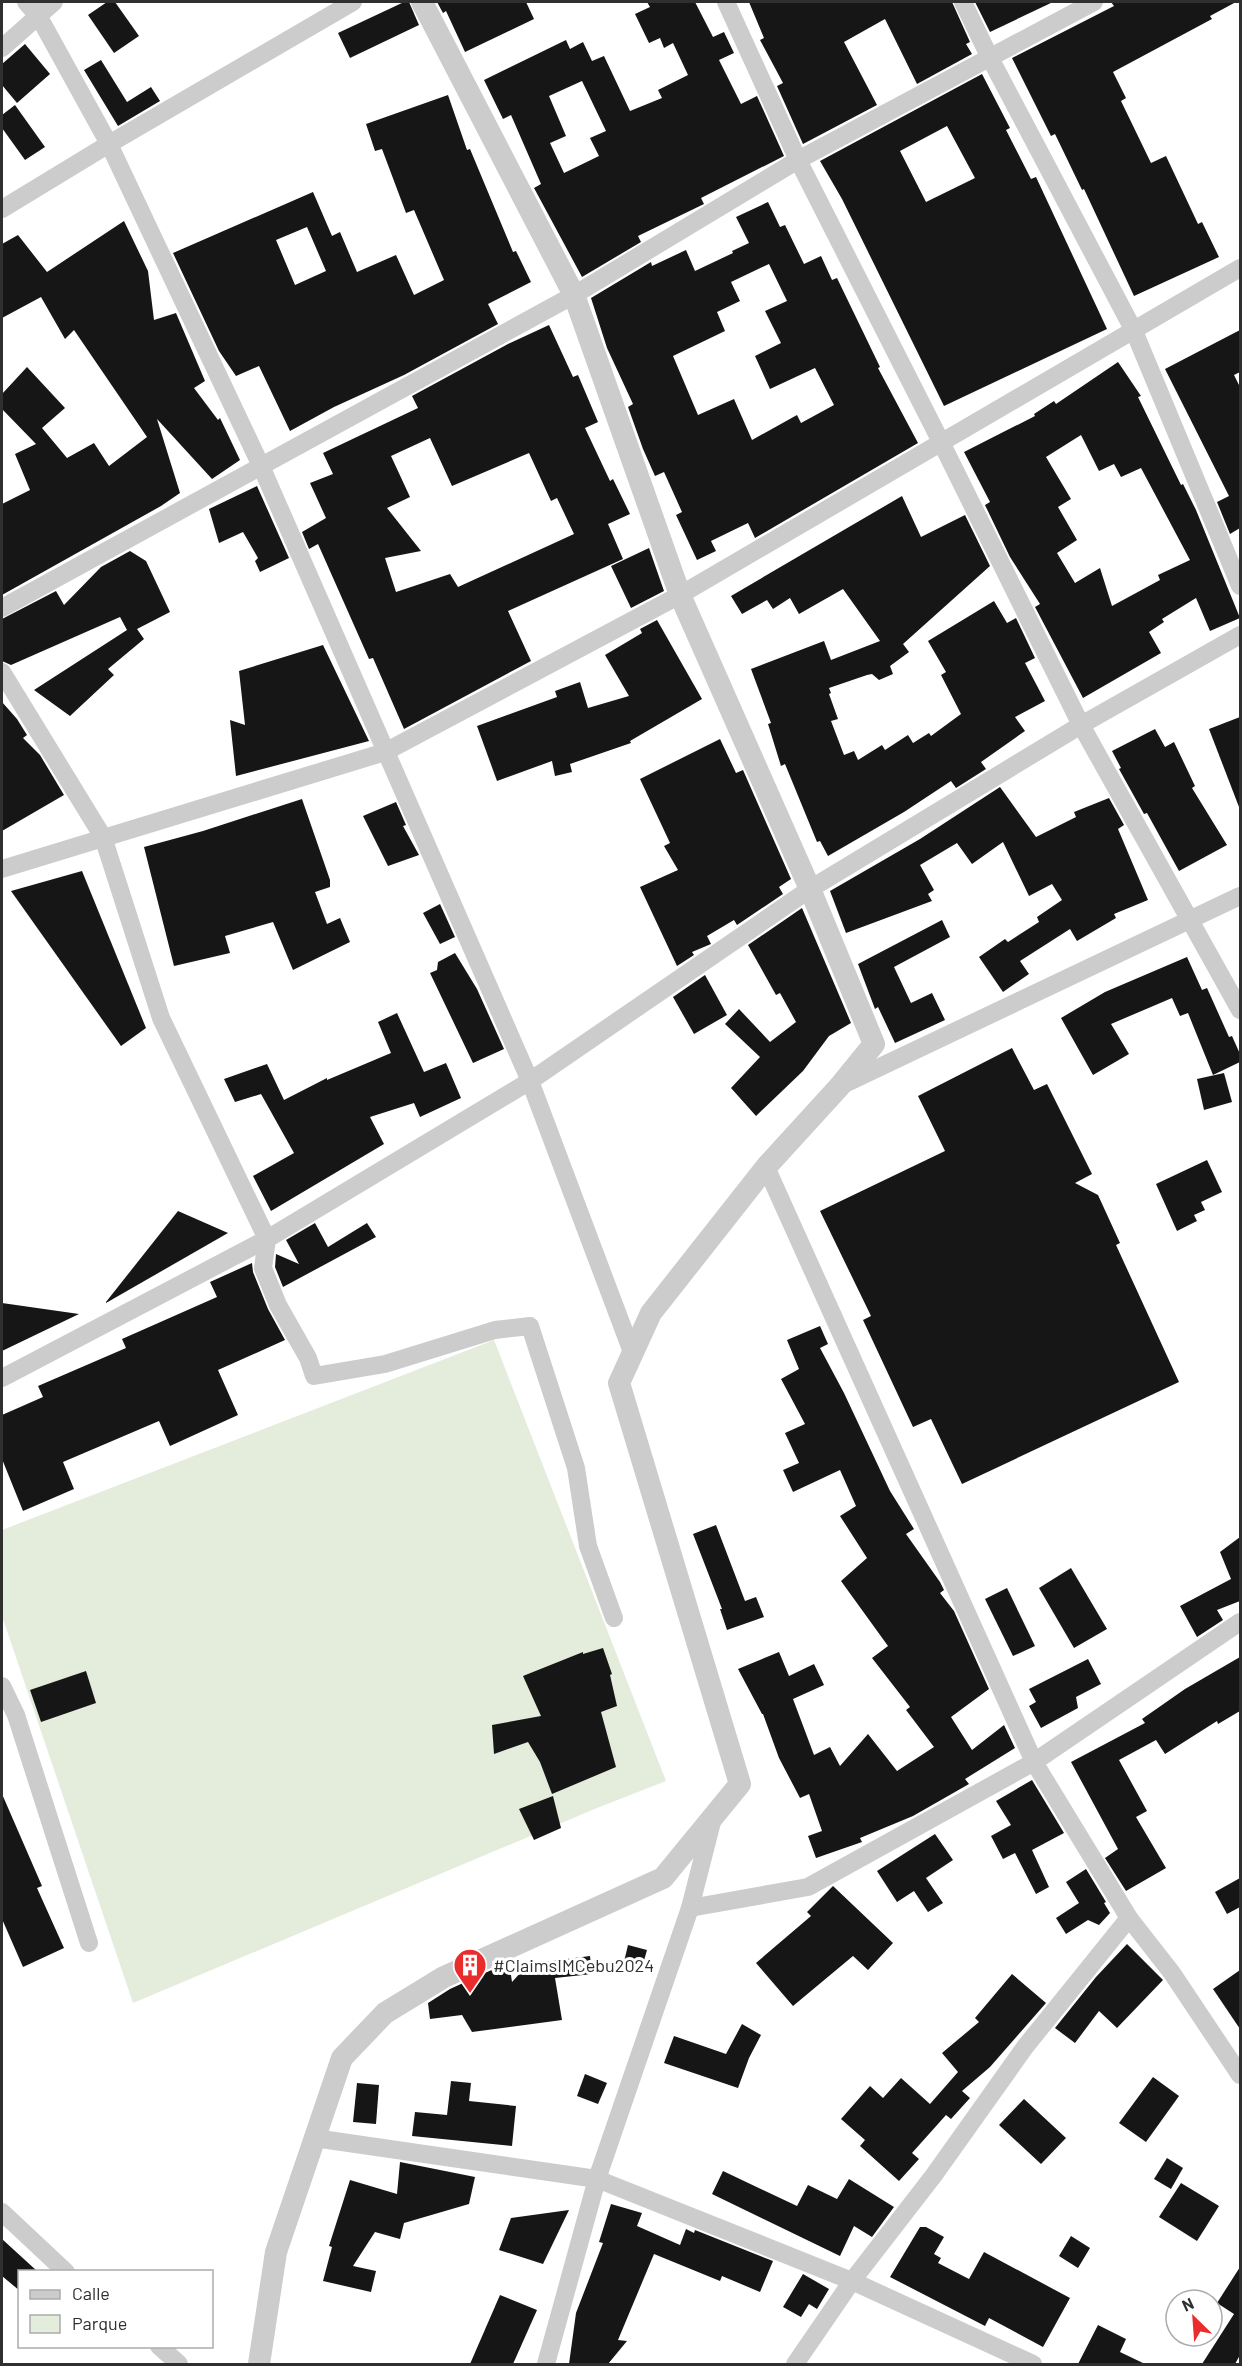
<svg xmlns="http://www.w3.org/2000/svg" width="1242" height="2366" font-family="Barlow,sans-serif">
  <rect width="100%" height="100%" fill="#fff"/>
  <!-- green -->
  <polygon fill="#e4ecdc" points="494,1340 666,1781 597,1808 133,2003 2,1616 2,1530"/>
  <!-- building -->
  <g fill="#161616" fill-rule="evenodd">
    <polygon points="107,2 115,2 139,36 114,53 88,15"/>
    <polygon points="404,2 409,2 419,25 350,58 338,33"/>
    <polygon points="437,2 526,2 534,19 465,52 446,11 443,13"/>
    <path d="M647 2H695L713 37 724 32 734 53 719 60 741 104 757 96 784 156 701 198 704 204 638 236 641 242 582 277 534 188 541 184 511 115 503 119 484 80 566 40 570 49 583 42 592 61 604 56 630 111 662 98 658 90 688 75 673 43 664 48 660 38 649 43 635 14 650 7ZM582 81 606 131 590 138 599 156 564 173 550 143 566 136 549 96Z"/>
    <polygon points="749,2 952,2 970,42 966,44 972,54 917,84 885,19 844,42 877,105 803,144 777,86 783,83 760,40 764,38"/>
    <polygon points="975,2 1053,2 990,32"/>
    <polygon points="1111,2 1236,2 1210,16 1212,19 1113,72 1126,98 1121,101 1151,163 1166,156 1198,224 1202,222 1219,257 1134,296 1084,189 1082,190 1055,134 1051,136 1012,58 1114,6"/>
    <polygon points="25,44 50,74 17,103 2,85 2,64"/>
    <polygon points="101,60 127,102 151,87 160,101 118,126 84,70"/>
    <path d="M982 74 1010 128 1006 130 1031 179 1036 177 1107 329 944 406 842 199 820 161ZM947 126 975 178 926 202 900 151Z"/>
    <path d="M448 95 467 150 470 149 513 252 516 251 531 282 488 304 498 324 404 375 334 407 290 431 259 366 236 376 219 351 173 253 313 192 332 236 340 232 357 272 396 255 414 295 444 280 414 210 406 213 382 149 375 151 366 124ZM307 227 326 271 295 285 276 240Z"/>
    <polygon points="15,105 45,147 25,160 2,128 2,115"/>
    <path d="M768 202 780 227 785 225 804 264 821 256 832 280 837 278 880 367 878 368 918 443 755 538 748 523 711 541 716 551 697 560 676 515 682 512 664 472 655 476 643 449 628 407 633 404 607 348 591 298 651 262 652 266 686 250 695 271 733 253 732 251 749 243 736 217ZM769 264 787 301 765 311 781 343 755 356 770 389 815 368 834 405 801 423 797 415 752 440 734 399 698 415 673 356 725 331 717 312 740 301 731 282Z"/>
    <polygon points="124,221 148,271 154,320 176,313 205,381 194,388 218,420 220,418 240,460 212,479 157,419 180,493 161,506 2,595 2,504 30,490 15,454 36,444 2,409 2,394 27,367 65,408 42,428 67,458 94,443 109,466 147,437 74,330 65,339 41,297 2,318 2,244 18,235 47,272"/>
    <path d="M549 325 573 377 578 375 598 422 585 428 610 481 613 479 630 514 608 524 623 559 508 611 531 661 404 729 373 658 369 659 318 544 309 549 302 532 326 518 310 483 333 474 323 453 418 408 412 396 508 344ZM430 438 452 486 529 453 551 501 557 498 574 534 458 587 450 574 396 592 385 558 421 551 387 508 410 497 391 456Z"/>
    <polygon points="1240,330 1240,372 1234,375 1240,387 1240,528 1230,534 1217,502 1229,496 1165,369"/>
    <path d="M1118 362 1141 396 1138 397 1181 485 1183 484 1196 510 1240 618 1210 631 1196 598 1162 619 1164 622 1149 632 1161 653 1083 698 1035 607 1040 604 1010 557 985 505 990 502 964 452 1035 416 1034 414 1054 401 1056 404ZM1081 435 1099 471 1114 464 1121 477 1141 468 1190 560 1158 575 1160 580 1112 606 1100 568 1075 583 1057 553 1077 540 1058 507 1071 499 1046 457Z"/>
    <polygon points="257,486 289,558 260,572 255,561 258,558 243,532 219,543 209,509"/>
    <polygon points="902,496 921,537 965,515 990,566 903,644 909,652 890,666 893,674 879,680 872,674 867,675 829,688 831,693 829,694 838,719 831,721 844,755 854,751 858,760 882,745 885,750 908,735 913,743 929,733 931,736 961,714 941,675 946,672 928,641 994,601 1007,623 1016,618 1035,658 1025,663 1045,701 1015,717 1025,731 981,762 986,769 956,788 951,781 904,812 828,856 820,841 817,842 785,764 781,766 768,724 771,723 751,669 824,641 831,660 880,641 843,589 799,614 790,598 773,609 767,600 742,614 731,596"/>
    <polygon points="649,548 664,591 631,608 611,566"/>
    <polygon points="130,551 146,561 170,612 137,629 144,639 108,669 114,675 70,716 34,690 127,630 120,617 11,665 2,661 2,619 56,591 64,605 101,567"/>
    <polygon points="657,620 702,699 630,741 631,743 570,764 572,772 555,776 552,761 497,781 477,726 557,697 555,691 580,682 588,708 629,696 605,655 642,633 640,629"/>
    <polygon points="323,645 369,741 236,776 230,720 245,725 239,671"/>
    <polygon points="2,702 17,719 27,735 23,738 40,755 64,795 2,831"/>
    <polygon points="1240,717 1240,806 1239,807 1209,729"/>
    <polygon points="1155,729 1165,747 1174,742 1195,786 1192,788 1227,845 1179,871 1147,813 1144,814 1119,769 1121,768 1112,751"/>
    <polygon points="720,739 736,773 743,770 791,879 779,887 783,894 737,925 734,920 707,936 711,944 692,952 694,955 677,966 640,887 678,870 664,846 670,843 640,779"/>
    <polygon points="1000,787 1036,837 1076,817 1074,812 1109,798 1124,825 1118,829 1148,900 1114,914 1116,918 1077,941 1070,929 1020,961 1029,974 1003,992 979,957 1005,939 1008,942 1039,922 1037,917 1062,900 1052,884 1029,896 1003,842 972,864 957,843 920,865 934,890 928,894 932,901 846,933 830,891 920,839"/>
    <polygon points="302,799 330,880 330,887 315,892 327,924 340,918 350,942 293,970 273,922 225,936 230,953 174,966 144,847 203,831"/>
    <polygon points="396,802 406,825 403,826 419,855 388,866 363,816"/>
    <polygon points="82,871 146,1028 121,1046 11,891"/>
    <polygon points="440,904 455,937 440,944 423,913"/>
    <polygon points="802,908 851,1023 829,1036 803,1071 756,1116 731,1088 760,1057 725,1024 739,1009 770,1042 796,1022 780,993 776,995 748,945"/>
    <polygon points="942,920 950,937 894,967 911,1003 932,993 945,1020 895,1043 878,1007 875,1009 858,964"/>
    <polygon points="455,953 477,989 504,1049 473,1063 430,973 437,970 438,962"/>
    <polygon points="1187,957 1202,990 1207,988 1229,1037 1232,1036 1240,1054 1240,1062 1213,1075 1188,1013 1180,1016 1172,998 1111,1024 1129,1054 1093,1075 1061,1018 1105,992"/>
    <polygon points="705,975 727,1015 694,1034 673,997"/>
    <polygon points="397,1013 424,1072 446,1063 461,1098 420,1117 414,1103 370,1117 384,1144 271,1211 253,1176 294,1153 261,1094 235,1102 224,1079 267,1064 284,1100 327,1078 327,1080 391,1053 378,1022"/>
    <polygon points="1012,1048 1034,1090 1047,1084 1092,1174 1075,1183 1098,1195 1120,1243 1116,1245 1179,1382 962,1484 931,1419 913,1427 863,1320 871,1316 820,1211 945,1151 918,1096"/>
    <polygon points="1224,1073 1232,1102 1204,1110 1197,1079"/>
    <polygon points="1207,1160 1222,1192 1201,1202 1205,1210 1194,1215 1197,1221 1177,1231 1156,1184"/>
    <polygon points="178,1211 228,1233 106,1303 106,1302"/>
    <polygon points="315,1223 328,1247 367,1223 376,1237 283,1287 275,1267 276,1254 299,1264 286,1240"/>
    <polygon points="252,1263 253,1272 268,1309 285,1340 218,1370 238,1415 170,1446 159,1421 63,1462 74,1489 23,1511 2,1459 2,1415 43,1397 38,1386 126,1348 122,1339 217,1297 210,1282"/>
    <polygon points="2,1303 79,1314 2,1351"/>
    <polygon points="820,1326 828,1344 820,1348 844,1393 890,1491 914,1529 906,1534 940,1582 944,1590 940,1593 954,1611 989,1689 951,1717 972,1750 1004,1725 1015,1748 965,1779 969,1784 913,1816 860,1838 862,1842 816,1858 808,1836 822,1831 809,1794 800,1798 779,1758 763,1714 762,1714 738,1669 779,1652 789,1676 814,1664 824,1685 793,1699 814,1755 830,1747 840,1766 868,1734 897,1771 934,1747 906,1710 910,1707 872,1658 888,1646 841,1581 867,1558 840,1516 856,1506 840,1470 793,1492 783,1470 799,1463 785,1433 805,1424 781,1379 799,1369 787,1340"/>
    <polygon points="716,1525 745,1601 756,1597 764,1617 727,1630 720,1609 722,1609 693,1534"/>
    <polygon points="1240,1537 1240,1601 1217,1610 1223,1620 1197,1637 1180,1606 1231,1579 1220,1552"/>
    <polygon points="1071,1568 1107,1629 1074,1648 1039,1588"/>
    <polygon points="1007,1588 1035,1646 1013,1656 985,1599"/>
    <polygon points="603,1648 612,1674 610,1675 617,1706 601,1712 616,1767 552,1794 540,1762 528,1742 494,1754 492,1725 541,1716 523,1676 583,1652 583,1654"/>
    <polygon points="1240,1657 1240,1711 1218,1724 1217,1721 1165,1754 1156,1740 1119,1760 1147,1811 1136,1817 1166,1868 1126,1891 1105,1858 1118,1849 1071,1762 1145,1723 1142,1719 1185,1689"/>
    <polygon points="1088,1659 1101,1684 1076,1697 1078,1708 1041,1728 1029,1706 1036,1702 1029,1689"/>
    <polygon points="86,1671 96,1703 41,1722 30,1690"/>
    <polygon points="1032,1780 1064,1833 1032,1850 1049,1887 1036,1894 1015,1853 1003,1859 991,1836 1011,1825 996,1801"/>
    <polygon points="2,1794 42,1886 37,1888 64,1948 23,1967 2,1919"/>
    <polygon points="553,1796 561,1828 534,1840 519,1809"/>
    <polygon points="935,1834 953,1860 926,1878 943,1903 928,1912 914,1891 897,1902 877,1871"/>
    <polygon points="1086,1869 1106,1902 1104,1903 1110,1913 1099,1925 1088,1920 1066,1934 1056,1918 1079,1903 1066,1882"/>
    <polygon points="1240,1878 1240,1907 1227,1914 1215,1892"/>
    <polygon points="833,1886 893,1943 868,1970 853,1956 793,2006 756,1963 811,1916 807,1912"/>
    <polygon points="1127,1944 1163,1980 1117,2028 1099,2011 1075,2043 1055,2028 1096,1977"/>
    <polygon points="628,1945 647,1950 641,1971 623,1966"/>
    <polygon points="590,1956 592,1974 555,1978 562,2020 472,2032 462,2015 430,2019 428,2003 450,1989 509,1962 512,1982 532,1960 536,1963"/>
    <polygon points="1240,1970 1240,2029 1213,1989"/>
    <polygon points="1012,1974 1046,2003 990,2067 962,2091 970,2098 951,2119 946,2115 912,2153 919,2159 899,2181 860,2146 865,2140 841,2119 870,2086 883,2098 901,2078 930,2104 958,2072 942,2053 979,2022 975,2018"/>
    <polygon points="742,2024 761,2035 749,2058 738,2088 664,2063 674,2036 726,2054"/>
    <polygon points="585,2074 607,2083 598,2104 577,2096"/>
    <polygon points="1153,2077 1179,2096 1146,2142 1119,2123"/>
    <polygon points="451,2081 471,2083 469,2101 516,2106 512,2146 412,2136 415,2112 447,2115"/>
    <polygon points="357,2083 379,2085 376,2124 353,2122"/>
    <polygon points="1024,2099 1066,2138 1041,2164 999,2125"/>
    <polygon points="1167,2158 1183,2168 1171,2189 1154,2179"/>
    <polygon points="400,2162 475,2177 469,2204 404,2223 400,2239 375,2232 353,2266 376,2271 371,2292 323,2281 332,2247 329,2246 350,2180 397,2194"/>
    <polygon points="723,2171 797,2206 808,2185 837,2199 849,2179 894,2207 872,2237 854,2226 840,2256 712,2194"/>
    <polygon points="1181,2183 1219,2206 1197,2241 1159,2217"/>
    <polygon points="611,2204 642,2213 637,2226 680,2245 686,2229 694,2233 695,2230 773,2261 760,2292 722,2276 720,2281 654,2254 618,2340 627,2341 608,2364 569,2364 576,2313 603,2243 599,2242"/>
    <polygon points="569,2210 543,2264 499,2250 511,2218"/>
    <polygon points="920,2227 926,2227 944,2237 934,2254 941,2258 938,2263 969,2279 984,2252 1070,2298 1043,2347 989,2318 985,2326 890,2277"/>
    <polygon points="1071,2236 1090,2248 1078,2268 1059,2256"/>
    <polygon points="2,2239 37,2271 20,2271 20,2291 2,2276"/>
    <polygon points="1240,2267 1240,2355 1235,2364 1202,2364 1234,2314 1217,2303"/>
    <polygon points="803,2274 829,2289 817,2309 809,2304 801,2317 783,2307"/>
    <polygon points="500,2295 537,2310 513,2364 470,2364"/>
    <polygon points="1098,2325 1126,2339 1120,2352 1145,2364 1078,2364"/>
  </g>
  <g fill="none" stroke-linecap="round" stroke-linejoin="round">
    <!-- minor -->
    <g stroke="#ccc" stroke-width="18">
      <polyline points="26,2 39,17 109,144 261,466 530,1081 632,1352"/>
      <polyline points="726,2 798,160 941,442 1081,725 1240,1010"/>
      <polyline points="963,2 990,58 1134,331 1240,586"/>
      <polyline points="2,48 54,2"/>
      <polyline points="2,209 109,144 353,2"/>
      <polyline points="2,608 574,295 798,160 1094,2"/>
      <polyline points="2,672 103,837 161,1018 267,1239 263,1268 278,1305 308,1358 314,1376 385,1364 495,1330 530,1326 576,1468 588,1546 614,1618"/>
      <polyline points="2,869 385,752 680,595 1240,268"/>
      <polyline points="840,1086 1240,896"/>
      <polyline points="766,1167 1034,1762 1129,1918 1172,1973 1240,2075"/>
      <polyline points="2,1378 267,1239 530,1081 810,889 1081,725 1240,635"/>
      <polyline points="2,1686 16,1715 89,1943"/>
      <polyline points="690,1908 808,1887 1034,1762 1240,1622"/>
      <polyline points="314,2138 597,2179 852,2281 1033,2364"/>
      <polyline points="2,2212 66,2272"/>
      <polyline points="159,2346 179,2364"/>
      <polyline points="546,2364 597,2179 690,1908 713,1818"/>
      <polyline points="795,2364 852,2281 934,2175 1025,2047 1129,1918"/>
    </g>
    <!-- tertiary -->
    <polyline stroke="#ccc" stroke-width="22" points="259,2364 276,2252 342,2058 385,2013 444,1977 663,1878 740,1784 619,1383 651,1313 766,1167 839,1087 874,1044 810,889 680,595 574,295 422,2"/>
  </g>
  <!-- icons -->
  <defs>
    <symbol id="building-pin" viewBox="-11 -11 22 30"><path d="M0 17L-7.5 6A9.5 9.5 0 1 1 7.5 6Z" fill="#ea2c2d" stroke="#fff"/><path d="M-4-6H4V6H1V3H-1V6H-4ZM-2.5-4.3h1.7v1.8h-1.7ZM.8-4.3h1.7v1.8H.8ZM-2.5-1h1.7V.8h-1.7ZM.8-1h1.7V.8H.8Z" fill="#fff"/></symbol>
  </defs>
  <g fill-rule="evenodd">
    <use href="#building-pin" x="451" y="1946" width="38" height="52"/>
  </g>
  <g text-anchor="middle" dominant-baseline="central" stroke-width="6" stroke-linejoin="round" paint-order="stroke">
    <!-- poi labels -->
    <g font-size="18" fill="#2f2f2f" stroke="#fff" text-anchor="start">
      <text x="493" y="1965">#ClaimsIMCebu2024</text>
    </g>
  </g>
  <!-- border -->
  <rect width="1242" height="2366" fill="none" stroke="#2f2f2f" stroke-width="6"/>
  <!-- legend -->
  <rect x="18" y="2270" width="195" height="78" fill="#ffffff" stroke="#acacac" stroke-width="1.5"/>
  <rect x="30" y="2290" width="30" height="9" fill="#cccccc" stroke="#acacac" stroke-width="1.5"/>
  <text x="72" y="2300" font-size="18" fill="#2f2f2f">Calle</text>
  <rect x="30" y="2315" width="30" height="18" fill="#e4ecdc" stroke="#acacac" stroke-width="1.5"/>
  <text x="72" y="2330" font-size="18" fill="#2f2f2f">Parque</text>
  <!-- north arrow -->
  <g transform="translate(1194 2318) rotate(335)"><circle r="28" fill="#ffffff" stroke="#acacac" stroke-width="1.5"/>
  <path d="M0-4.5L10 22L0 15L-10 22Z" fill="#ea2c2d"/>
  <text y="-9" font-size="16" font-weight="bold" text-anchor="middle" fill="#2f2f2f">N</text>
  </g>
</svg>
